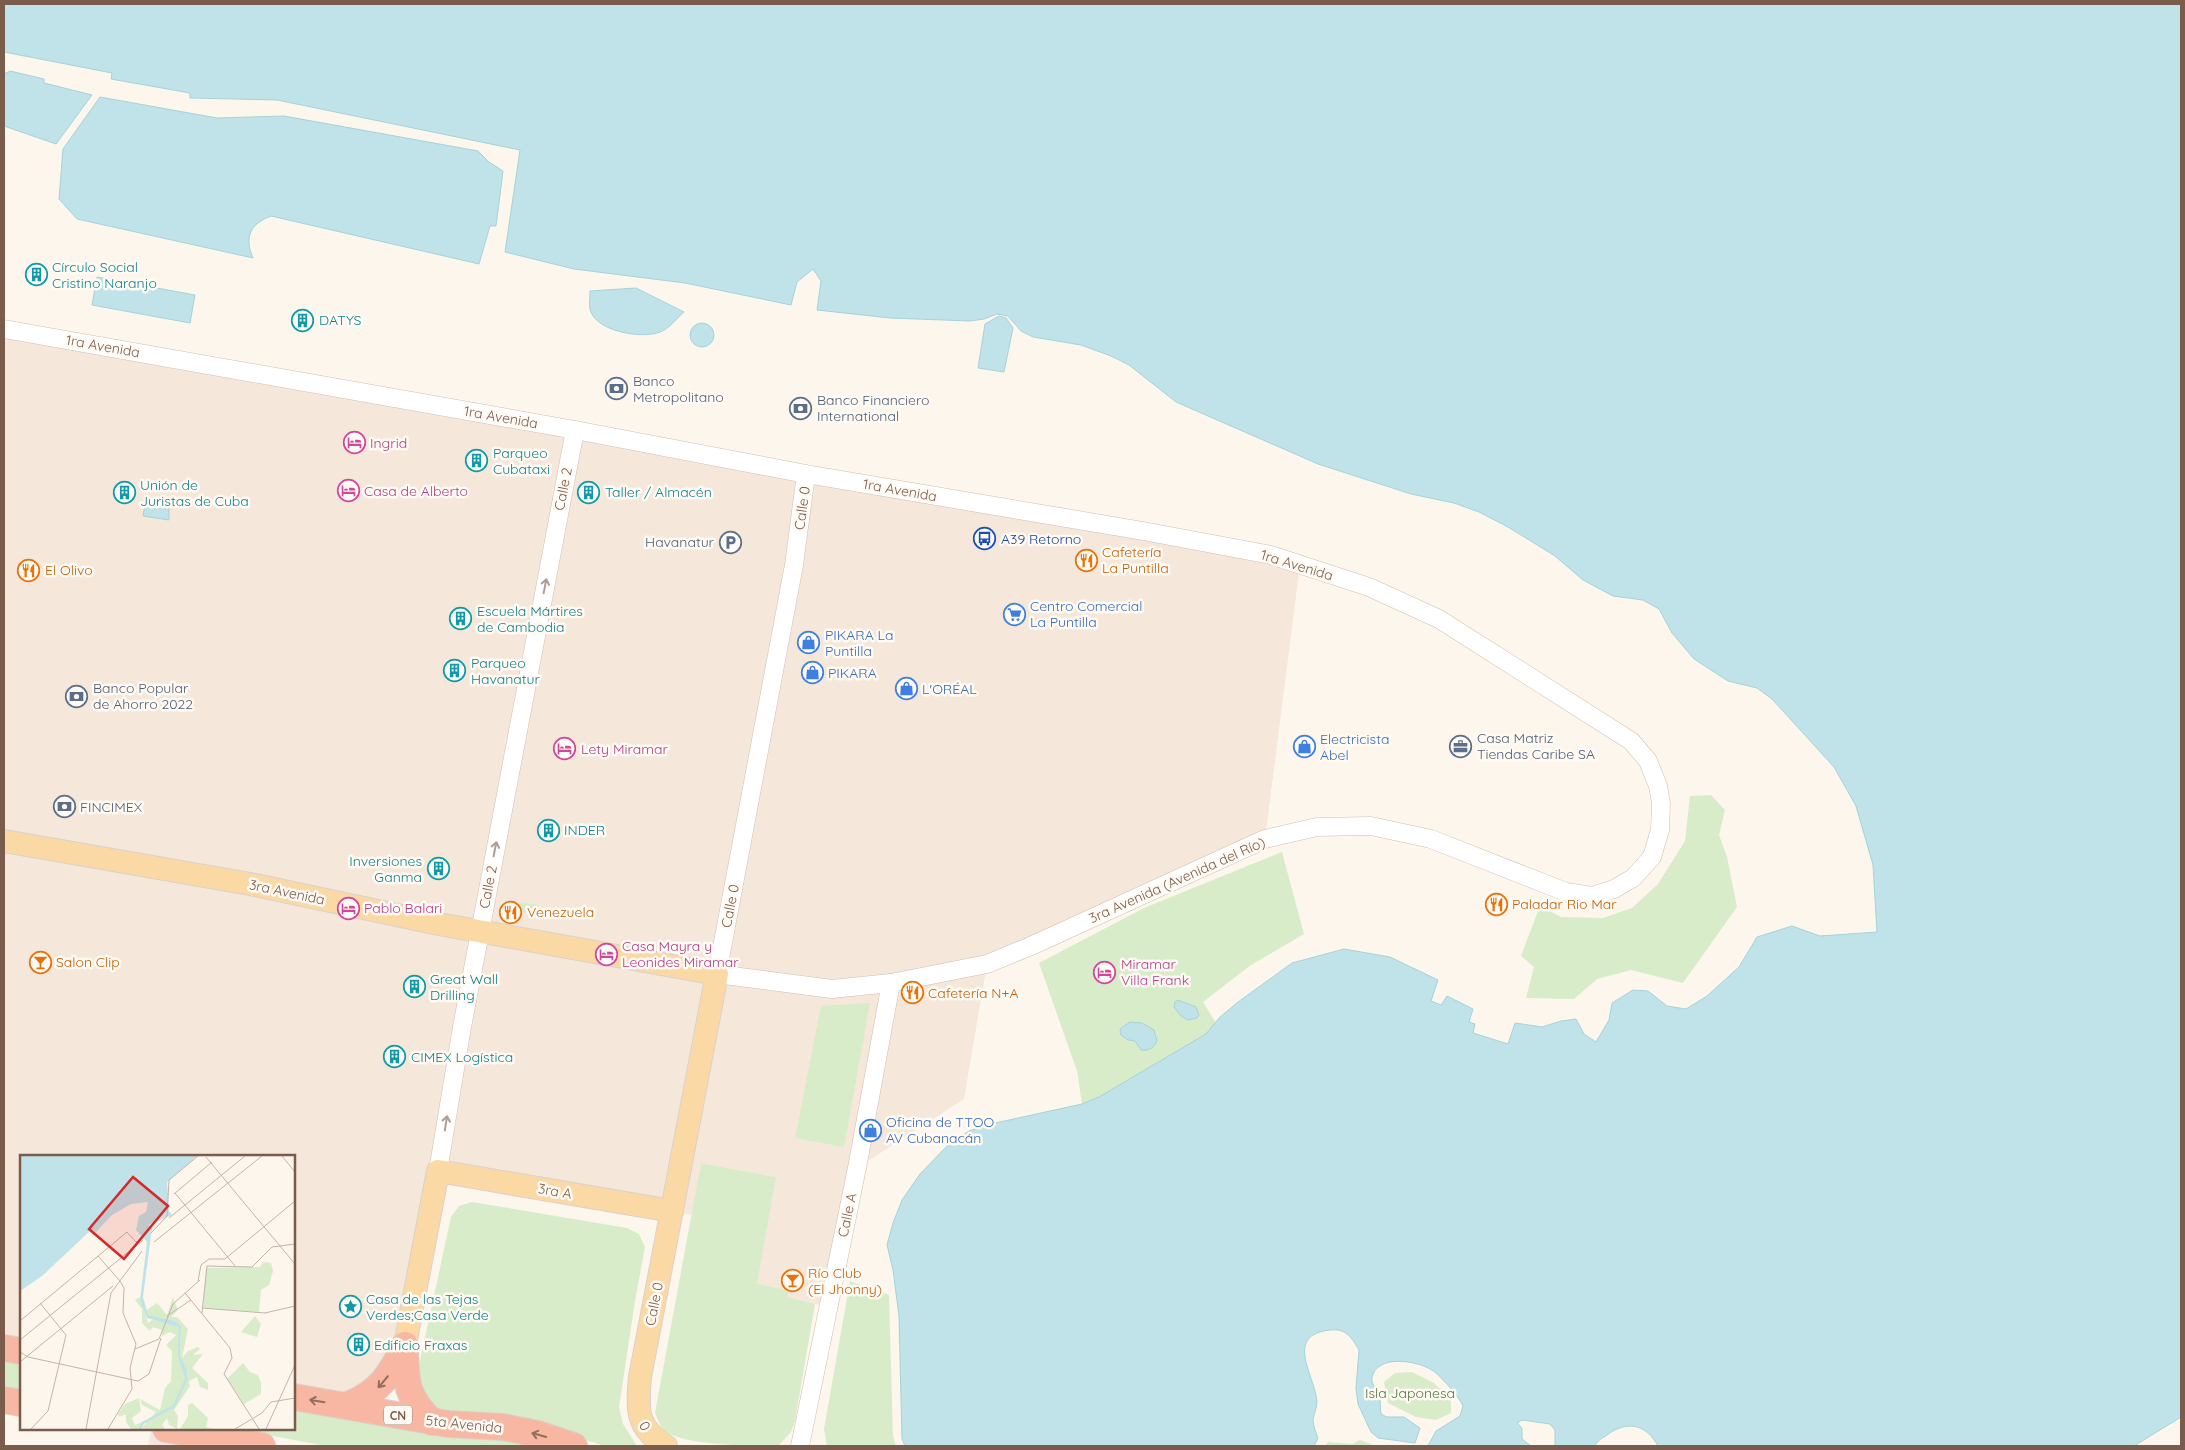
<svg xmlns="http://www.w3.org/2000/svg" width="2185" height="1450" font-family="Quicksand,sans-serif">
  <rect width="100%" height="100%" fill="#fdf6ec"/>
  <!-- residential -->
  <g fill="#f5e8da">
    <polygon points="4,329 1300,565 1265,839 987,964 964,1099 857,1168 828,1307 788,1297 788,1290 756,1284 776,1177 701,1163 692,1215 439,1171 405,1345 375,1391 294,1397 294,1156 21,1156 21,1351 4,1348"/>
    <polygon points="151,1429 166,1429 263,1446 148,1446"/>
  </g>
  <!-- green -->
  <g fill="#d8ecc9">
    <polygon points="1711,795 1725,810 1719,835 1727,857 1737,907 1683,983 1631,970 1597,979 1574,999 1526,998 1534,967 1521,956 1540,906 1561,917 1603,918 1632,908 1658,884 1685,841 1690,796"/>
    <polygon points="1282,852 1304,934 1251,965 1203,1002 1216,1023 1206,1034 1099,1097 1082,1104 1077,1071 1039,963 1144,908"/>
    <polygon points="518,903 536,904 543,911 545,916 511,910"/>
    <polygon points="870,1003 844,1147 795,1138 821,1006"/>
    <path d="M701 1163 776 1177 757 1284 788 1290V1297L815 1304 795 1421 791 1432 778 1446C754 1446 682 1446 664 1430 659 1425 658 1420 655 1413Z"/>
    <path d="M472 1202 627 1228 639 1234 645 1247 635 1301 619 1407 623 1424 637 1446H605L547 1428 440 1410C421 1400 420 1390 418 1370L451 1217 459 1206Z"/>
    <polygon points="850,1281 889,1295 893,1436 896,1446 827,1446 824,1429"/>
    <polygon points="4,1361 21,1364 21,1392 4,1389"/>
    <polygon points="1412,1372 1434,1383 1451,1400 1451,1413 1436,1420 1416,1417 1388,1403 1384,1382 1395,1373"/>
    <polygon points="294,1409 512,1437 541,1446 326,1446 235,1429 294,1429"/>
    <polygon points="1360,1440 1376,1446 1325,1446 1328,1442 1353,1444"/>
  </g>
  <!-- water -->
  <g fill="#bfe3e8" stroke="#a5d3da">
    <path d="M4 4H2181V1417L2134 1446H1658C1646 1424 1627 1420 1607 1435 1602 1438 1597 1441 1595 1446H1555V1430L1550 1424 1522 1420 1517 1423 1522 1428V1439L1531 1446H1428L1436 1431 1460 1416 1463 1406C1459 1397 1444 1380 1436 1373 1424 1362 1382 1353 1373 1374 1369 1383 1376 1387 1379 1395 1381 1401 1380 1408 1381 1414L1387 1417H1404L1420 1428 1415 1443 1378 1438 1371 1432 1358 1404 1356 1388 1359 1350C1352 1338 1346 1328 1330 1330 1284 1335 1314 1374 1317 1401 1317 1408 1314 1413 1313 1420 1313 1425 1316 1433 1318 1438L1314 1446H905L902 1439 899 1316 893 1270 887 1245 893 1223 902 1200 920 1174 949 1144 969 1131 986 1125 1082 1104 1099 1097 1206 1034 1220 1017 1238 1002 1292 963 1344 949 1390 957 1438 980 1431 1001 1441 1005 1447 996 1473 1009 1469 1022 1475 1024 1473 1033 1508 1044 1515 1023 1542 1027 1561 1021 1576 1019 1584 1034 1596 1042 1609 1020 1612 1003 1633 990 1648 991 1667 1006 1686 1009 1707 996 1739 967 1757 937 1792 926 1820 936 1877 932 1873 865 1856 806 1834 767 1772 699 1757 688 1728 681 1694 659 1672 633 1659 609 1643 600 1613 596 1583 580 1555 556 1508 527 1479 512 1454 503 1411 494 1318 464 1176 402 1129 365 1111 356 1081 345 1033 337 1021 331 1008 316 997 314 984 319 970 321 890 318 817 310 821 281 813 269 797 282 791 305 685 283 574 269 505 252 520 150 277 100 190 98V93L111 79 112 73 4 52Z"/>
    <polygon points="10,71 44,79 44,83 92,95 56,144 4,126 4,74"/>
    <path d="M100 97 217 118 284 116 478 151 489 162 503 171 496 226H490L479 264 271 216C250 224 244 237 253 258L77 219 59 199 63 149Z"/>
    <polygon points="97,277 195,295 190,323 92,305"/>
    <path d="M636 288 684 312C677 318 669 329 660 332 643 339 601 332 592 314 588 308 590 298 590 291Z"/>
    <polygon points="999,316 1006,318 1013,328 1004,372 978,368 985,324"/>
    <circle cx="702" cy="335" r="12"/>
    <polygon points="146,499 159,506 169,507 169,520 143,516"/>
    <polygon points="1178,1000 1196,1007 1199,1015 1197,1018 1188,1020 1181,1016 1174,1007 1175,1002"/>
    <path d="M1130 1022 1142 1023 1154 1030 1157 1041C1154 1048 1149 1051 1141 1050L1135 1041 1128 1040 1121 1035 1120 1029Z"/>
  </g>
  <g fill="none" stroke-linecap="round" stroke-linejoin="round">
    <defs>
      <g id="minor">
        <polyline points="4,329 575,430 806,474 1143,531 1271,555 1369,587 1439,619 1631,741 1648,761 1658,786 1661,803 1660,830 1652,857 1633,878 1614,889 1592,896 1566,892 1431,839 1371,826 1317,827 1265,839 1031,946 987,964 891,983 832,989 717,974 794,565 806,474"/>
        <polyline points="438,1171 462,1027 575,430"/>
        <polyline points="800,1446 857,1168 891,983"/>
      </g>
      <g id="major">
        <path d="M4 841 250 884 439 924 717 974 640 1377C637 1410 636 1428 666 1446"/>
        <polyline points="405,1345 438,1171 672,1211"/>
      </g>
      <g id="highway">
        <path d="M405 1346C406 1383 405 1395 432 1422"/>
        <polyline points="4,1348 21,1351"/>
        <polyline points="294,1397 448,1424 503,1427 538,1434 574,1446"/>
        <polyline points="4,1400 21,1403"/>
        <path d="M348 1405C380 1392 390 1375 405 1345"/>
        <polyline points="166,1429 262,1446"/>
      </g>
    </defs>
    <!-- minor casing -->
    <use href="#minor" stroke="#d1beb0" stroke-width="19"/>
    <!-- major casing -->
    <use href="#major" stroke="#dad1cd" stroke-width="24"/>
    <!-- highway casing -->
    <use href="#highway" stroke="#dad1cd" stroke-width="28"/>
    <!-- minor -->
    <use href="#minor" stroke="#fff" stroke-width="18"/>
    <!-- major -->
    <use href="#major" stroke="#fbd9a5" stroke-width="22"/>
    <!-- highway -->
    <use href="#highway" stroke="#f7b7a3" stroke-width="26"/>
  </g>
  <!-- one-way arrows -->
  <defs><path id="oneway-shaft" d="M-6 0H5M1.5-3L5.5 0L1.5 3" fill="none" stroke-width="1.6" stroke-linecap="round" stroke-linejoin="round" transform="scale(1.25)"/></defs>
  <g stroke="#af9d94">
    <use href="#oneway-shaft" transform="translate(545 586) rotate(-79)"/>
    <use href="#oneway-shaft" transform="translate(495 849) rotate(-79)"/>
    <use href="#oneway-shaft" transform="translate(446 1123) rotate(-81)"/>
  </g>
  <g stroke="#936e5e">
    <use href="#oneway-shaft" transform="translate(383 1382) rotate(130)"/>
    <use href="#oneway-shaft" transform="translate(317 1401) rotate(-171)"/>
    <use href="#oneway-shaft" transform="translate(539 1435) rotate(-164)"/>
  </g>
  <!-- icons -->
  <defs>
    <symbol id="building-ring" viewBox="-11 -11 22 22"><circle r="9.5" fill="#fffaf3" stroke="#0f9aa8" stroke-width="1.5"/><path d="M-4-6H4V6H1V3H-1V6H-4ZM-2.5-4.3h1.7v1.8h-1.7ZM.8-4.3h1.7v1.8H.8ZM-2.5-1h1.7V.8h-1.7ZM.8-1h1.7V.8H.8Z" fill="#0f9aa8"/></symbol>
    <symbol id="bank-ring" viewBox="-11 -11 22 22"><circle r="9.5" fill="#fffaf3" stroke="#5c6f8a" stroke-width="1.5"/><path d="M-6-4H6V4H-6ZM0-2.3a2.3 2.3 0 1 0 0 4.6a2.3 2.3 0 1 0 0-4.6Z" fill="#5c6f8a"/></symbol>
    <symbol id="hotel-ring" viewBox="-11 -11 22 22"><circle r="9.5" fill="#fffaf3" stroke="#d1479c" stroke-width="1.5"/><path d="M-6-4.5h1.5V1H6V5H4.5V3h-9V5H-6ZM-4 0a1.8 1.8 0 1 1 3.6 0ZM.5 0V-2.5h3Q6-2.5 6 0Z" fill="#d1479c"/></symbol>
    <symbol id="bus-ring" viewBox="-11 -11 22 22"><circle r="9.5" fill="#fffaf3" stroke="#1a4fb4" stroke-width="1.5"/><path d="M-5-6H5V4H4V6H2V4H-2V6H-4V4H-5ZM-3.5-4V0h7V-4ZM-3.5 1.2v1.5H-2V1.2ZM2 1.2v1.5H3.5V1.2Z" fill="#1a4fb4"/></symbol>
    <symbol id="parking-ring" viewBox="-11 -11 22 22"><circle r="9.5" fill="#fffaf3" stroke="#5c6f8a" stroke-width="1.5"/><path d="M-3.5-5.5H1a3.5 3.5 0 0 1 0 7H-1V5.5H-3.5ZM-1-3.4V-.6H.8a1.4 1.4 0 0 0 0-2.8Z" fill="#5c6f8a"/></symbol>
    <symbol id="restaurant-ring" viewBox="-11 -11 22 22"><circle r="9.5" fill="#fffaf3" stroke="#e8710a" stroke-width="1.5"/><path d="M-5-6h1v4h1v-4h1v4h1v-4h1v5L-1.5 .5V6h-2V.5L-5-1ZM5-6V6H3V1.5H1.5Q1.5-4 5-6Z" fill="#e8710a"/></symbol>
    <symbol id="supermarket-ring" viewBox="-11 -11 22 22"><circle r="9.5" fill="#fffaf3" stroke="#3f7fe0" stroke-width="1.5"/><path d="M-6-5.5h2.5l.6 2H6L4.5 2H-2.5L-4.4-4H-6ZM-1.5 3.2a1.3 1.3 0 1 0 .1 0ZM3 3.2a1.3 1.3 0 1 0 .1 0Z" fill="#3f7fe0"/></symbol>
    <symbol id="shop-ring" viewBox="-11 -11 22 22"><circle r="9.5" fill="#fffaf3" stroke="#3f7fe0" stroke-width="1.5"/><path d="M-5-2.5h2.3a2.7 3.5 0 0 1 5.4 0H5L5.5 6h-11ZM-1.5-2.5h3a1.5 2.3 0 0 0-3 0Z" fill="#3f7fe0"/></symbol>
    <symbol id="office-ring" viewBox="-11 -11 22 22"><circle r="9.5" fill="#fffaf3" stroke="#5c6f8a" stroke-width="1.5"/><path d="M-6-3h4V-5.5h4V-3h4V5H-6ZM-1-4.5V-3h2v-1.5ZM-6 0V1H6V0Z" fill="#5c6f8a"/></symbol>
    <symbol id="bar-ring" viewBox="-11 -11 22 22"><circle r="9.5" fill="#fffaf3" stroke="#e8710a" stroke-width="1.5"/><path d="M-6-5H6L.8 .8V4.5H3.5V6h-7V4.5H-.8V.8Z" fill="#e8710a"/></symbol>
    <symbol id="sight-ring" viewBox="-11 -11 22 22"><circle r="9.5" fill="#fffaf3" stroke="#0f9aa8" stroke-width="1.5"/><path d="M0-6L1.8-2.2L6-1.7L2.9 1.2L3.7 5.4L0 3.3L-3.7 5.4L-2.9 1.2L-6-1.7L-1.8-2.2Z" fill="#0f9aa8"/></symbol>
  </defs>
  <g fill-rule="evenodd">
    <use href="#building-ring" x="24" y="262" width="25" height="25"/>
    <use href="#building-ring" x="290" y="308" width="25" height="25"/>
    <use href="#bank-ring" x="604" y="376" width="25" height="25"/>
    <use href="#bank-ring" x="788" y="396" width="25" height="25"/>
    <use href="#hotel-ring" x="342" y="430" width="25" height="25"/>
    <use href="#building-ring" x="464" y="448" width="25" height="25"/>
    <use href="#hotel-ring" x="336" y="478" width="25" height="25"/>
    <use href="#building-ring" x="576" y="480" width="25" height="25"/>
    <use href="#building-ring" x="112" y="480" width="25" height="25"/>
    <use href="#bus-ring" x="972" y="526" width="25" height="25"/>
    <use href="#parking-ring" x="718" y="530" width="25" height="25"/>
    <use href="#restaurant-ring" x="1074" y="548" width="25" height="25"/>
    <use href="#restaurant-ring" x="16" y="558" width="25" height="25"/>
    <use href="#supermarket-ring" x="1002" y="602" width="25" height="25"/>
    <use href="#building-ring" x="448" y="606" width="25" height="25"/>
    <use href="#shop-ring" x="796" y="630" width="25" height="25"/>
    <use href="#building-ring" x="442" y="658" width="25" height="25"/>
    <use href="#shop-ring" x="800" y="660" width="25" height="25"/>
    <use href="#shop-ring" x="894" y="676" width="25" height="25"/>
    <use href="#bank-ring" x="64" y="684" width="25" height="25"/>
    <use href="#office-ring" x="1448" y="734" width="25" height="25"/>
    <use href="#shop-ring" x="1292" y="734" width="25" height="25"/>
    <use href="#hotel-ring" x="552" y="736" width="25" height="25"/>
    <use href="#bank-ring" x="52" y="794" width="25" height="25"/>
    <use href="#building-ring" x="536" y="818" width="25" height="25"/>
    <use href="#building-ring" x="426" y="856" width="25" height="25"/>
    <use href="#restaurant-ring" x="1484" y="892" width="25" height="25"/>
    <use href="#hotel-ring" x="336" y="896" width="25" height="25"/>
    <use href="#restaurant-ring" x="498" y="900" width="25" height="25"/>
    <use href="#hotel-ring" x="594" y="942" width="25" height="25"/>
    <use href="#bar-ring" x="28" y="950" width="25" height="25"/>
    <use href="#hotel-ring" x="1092" y="960" width="25" height="25"/>
    <use href="#building-ring" x="402" y="974" width="25" height="25"/>
    <use href="#restaurant-ring" x="900" y="980" width="25" height="25"/>
    <use href="#building-ring" x="382" y="1044" width="25" height="25"/>
    <use href="#shop-ring" x="858" y="1118" width="25" height="25"/>
    <use href="#bar-ring" x="780" y="1268" width="25" height="25"/>
    <use href="#sight-ring" x="338" y="1294" width="25" height="25"/>
    <use href="#building-ring" x="346" y="1332" width="25" height="25"/>
  </g>
  <g text-anchor="middle" dominant-baseline="central" stroke-width="5" stroke-linejoin="round" paint-order="stroke">
    <!-- shield labels -->
    <rect fill="#fffaf3" stroke="#a28b7f" stroke-width="1" x="384" y="1405.5" width="28" height="19" rx="4"/>
    <g font-size="12" font-weight="bold" fill="#7a5c4d">
      <text x="398" y="1415">CN</text>
    </g>
    <!-- culture labels -->
    <g font-size="14" fill="#0d838f" stroke="#fffaf3" text-anchor="start">
      <text x="52" y="267">Círculo Social<tspan x="52" dy="16">Cristino Naranjo</tspan></text>
      <text x="319" y="320">DATYS</text>
      <text x="493" y="453">Parqueo<tspan x="493" dy="16">Cubataxi</tspan></text>
      <text x="140" y="485">Unión de<tspan x="140" dy="16">Juristas de Cuba</tspan></text>
      <text x="605" y="492">Taller / Almacén</text>
      <text x="477" y="611">Escuela Mártires<tspan x="477" dy="16">de Cambodia</tspan></text>
      <text x="471" y="663">Parqueo<tspan x="471" dy="16">Havanatur</tspan></text>
      <text x="564" y="830">INDER</text>
      <text x="422" y="861" text-anchor="end">Inversiones<tspan x="422" dy="16">Ganma</tspan></text>
      <text x="430" y="979">Great Wall<tspan x="430" dy="16">Drilling</tspan></text>
      <text x="411" y="1057">CIMEX Logística</text>
      <text x="366" y="1299">Casa de las Tejas<tspan x="366" dy="16">Verdes;Casa Verde</tspan></text>
      <text x="374" y="1345">Edificio Fraxas</text>
    </g>
    <!-- street labels -->
    <g font-size="14" fill="#7a5c4d" stroke="#fffaf3">
      <text transform="translate(103 346) rotate(10)">1ra Avenida</text>
      <text transform="translate(501 417) rotate(10)">1ra Avenida</text>
      <text transform="translate(563 489) rotate(-79)">Calle 2</text>
      <text transform="translate(900 490) rotate(10)">1ra Avenida</text>
      <text transform="translate(802 508) rotate(-82)">Calle 0</text>
      <text transform="translate(1297 565) rotate(17)">1ra Avenida</text>
      <text transform="translate(1177 880) rotate(-24)">3ra Avenida (Avenida del Río)</text>
      <text transform="translate(488 887) rotate(-79)">Calle 2</text>
      <text transform="translate(287 892) rotate(12)">3ra Avenida</text>
      <text transform="translate(730 906) rotate(-79)">Calle 0</text>
      <text transform="translate(555 1191) rotate(10)">3ra A</text>
      <text transform="translate(847 1215) rotate(-78)">Calle A</text>
      <text transform="translate(654 1304) rotate(-79)">Calle 0</text>
      <text transform="translate(464 1424) rotate(6)">5ta Avenida</text>
      <text transform="translate(645 1426) rotate(61)">0</text>
    </g>
    <!-- service labels -->
    <g font-size="14" fill="#4e5e75" stroke="#fffaf3" text-anchor="start">
      <text x="633" y="381">Banco<tspan x="633" dy="16">Metropolitano</tspan></text>
      <text x="817" y="400">Banco Financiero<tspan x="817" dy="16">International</tspan></text>
      <text x="714" y="542" text-anchor="end">Havanatur</text>
      <text x="93" y="688">Banco Popular<tspan x="93" dy="16">de Ahorro 2022</tspan></text>
      <text x="1477" y="738">Casa Matriz<tspan x="1477" dy="16">Tiendas Caribe SA</tspan></text>
      <text x="80" y="807">FINCIMEX</text>
    </g>
    <!-- hotel labels -->
    <g font-size="14" fill="#b23c85" stroke="#fffaf3" text-anchor="start">
      <text x="370" y="443">Ingrid</text>
      <text x="364" y="491">Casa de Alberto</text>
      <text x="581" y="749">Lety Miramar</text>
      <text x="364" y="908">Pablo Balari</text>
      <text x="622" y="946">Casa Mayra y<tspan x="622" dy="16">Leonides Miramar</tspan></text>
      <text x="1121" y="964">Miramar<tspan x="1121" dy="16">Villa Frank</tspan></text>
    </g>
    <!-- transit labels -->
    <g font-size="14" fill="#164399" stroke="#fffaf3" text-anchor="start">
      <text x="1001" y="539">A39 Retorno</text>
    </g>
    <!-- food labels -->
    <g font-size="14" fill="#c56008" stroke="#fffaf3" text-anchor="start">
      <text x="1102" y="552">Cafetería<tspan x="1102" dy="16">La Puntilla</tspan></text>
      <text x="45" y="570">El Olivo</text>
      <text x="1512" y="904">Paladar Rio Mar</text>
      <text x="527" y="912">Venezuela</text>
      <text x="56" y="962">Salon Clip</text>
      <text x="928" y="993">Cafetería N+A</text>
      <text x="808" y="1273">Río Club<tspan x="808" dy="16">(El Jhonny)</tspan></text>
    </g>
    <!-- shop labels -->
    <g font-size="14" fill="#366cbe" stroke="#fffaf3" text-anchor="start">
      <text x="1030" y="606">Centro Comercial<tspan x="1030" dy="16">La Puntilla</tspan></text>
      <text x="825" y="635">PIKARA La<tspan x="825" dy="16">Puntilla</tspan></text>
      <text x="828" y="673">PIKARA</text>
      <text x="922" y="689">L'ORÉAL</text>
      <text x="1320" y="739">Electricista<tspan x="1320" dy="16">Abel</tspan></text>
      <text x="886" y="1122">Oficina de TTOO<tspan x="886" dy="16">AV Cubanacán</tspan></text>
    </g>
    <!-- park labels -->
    <g font-size="14" fill="#537a41" stroke="#fffaf3">
      <text x="1410" y="1393">Isla Japonesa</text>
    </g>
  </g>
  <!-- overview -->
  <g transform="translate(20 1155)">
    <rect width="275" height="275" fill="#fdf6ec"/>
    <path d="M243 107 251 108 253 116 249 130 241 135 239 157 183 153 186 113 240 112ZM120 142 128 168 132 165 151 167 159 172V203L166 222 160 201 161 171 155 166 129 161 125 156 137 148 147 160 153 142 158 155 151 162H157L168 174 162 203 168 196 178 192 180 194 173 200 183 199 172 213 188 228V235L180 232 177 222 169 226 170 231 154 255 158 261 157 274 149 270 147 263 142 270 145 274H121L136 257 122 250 120 244 140 255 145 233 151 226 152 196 146 190 156 180 150 177 142 181V175L133 172 130 176 122 168V154L115 145ZM235 161 241 169 237 182 221 177ZM223 208 230 217 238 220 241 228V239L224 249 204 219 207 224ZM119 243 121 256 112 263 115 270 125 266 120 274H111L106 267V259L99 262 98 259 105 249ZM172 248 188 263 186 272 194 274H160L168 261V250Z" fill="#d8ecc9"/>
    <path d="M0 1H177L147 27 149 56 152 60 128 70 132 73 123 142 128 160 155 166 161 171 160 201 167 216 166 226 158 201 159 172 127 163 120 145 127 87 116 75 119 61 126 57 128 47 111 49 92 60 76 77 71 75 22 121 0 136Z" fill="#bfe3e8"/>
    <path fill="none" stroke="#bfe3e8" stroke-width="2.5" d="M120 274 123 268 154 251 167 223"/>
    <path fill="none" stroke="#c5b3a7" stroke-width="1" d="M262 1 275 17M186 2 275 109M155 38 215 111M154 39 192 7M149 63 225 1M131 78 147 61 149 25 178 1M134 87 242 1M78 101 100 126M178 126 181 110 189 104H205L275 46M165 138 210 193 212 203 204 219 239 274M20 148 46 180M182 153 245 158 275 151M182 158 187 111 232 112 252 92 275 89M147 161 171 145M0 166 107 77 116 87 120 86M0 185 123 85M115 194 139 184 153 149 180 125M0 197 8 202 118 226 129 219 141 183M0 207 93 131M11 274 28 256 46 180M66 274 91 138 122 96M88 274 112 234 110 213 116 189 103 158 104 133 100 126M215 274 242 258 251 247 275 243M246 274 275 210"/>
    <path fill="#d62828" fill-opacity="0.15" stroke="#d62828" stroke-width="2.5" d="M113 22 148 51 104 104 69 74Z"/>
    <rect width="275" height="275" fill="none" stroke="#7a5c4d" stroke-width="2.5"/>
  </g>
  <!-- border -->
  <rect width="2185" height="1450" fill="none" stroke="#7a5c4d" stroke-width="10"/>
</svg>
